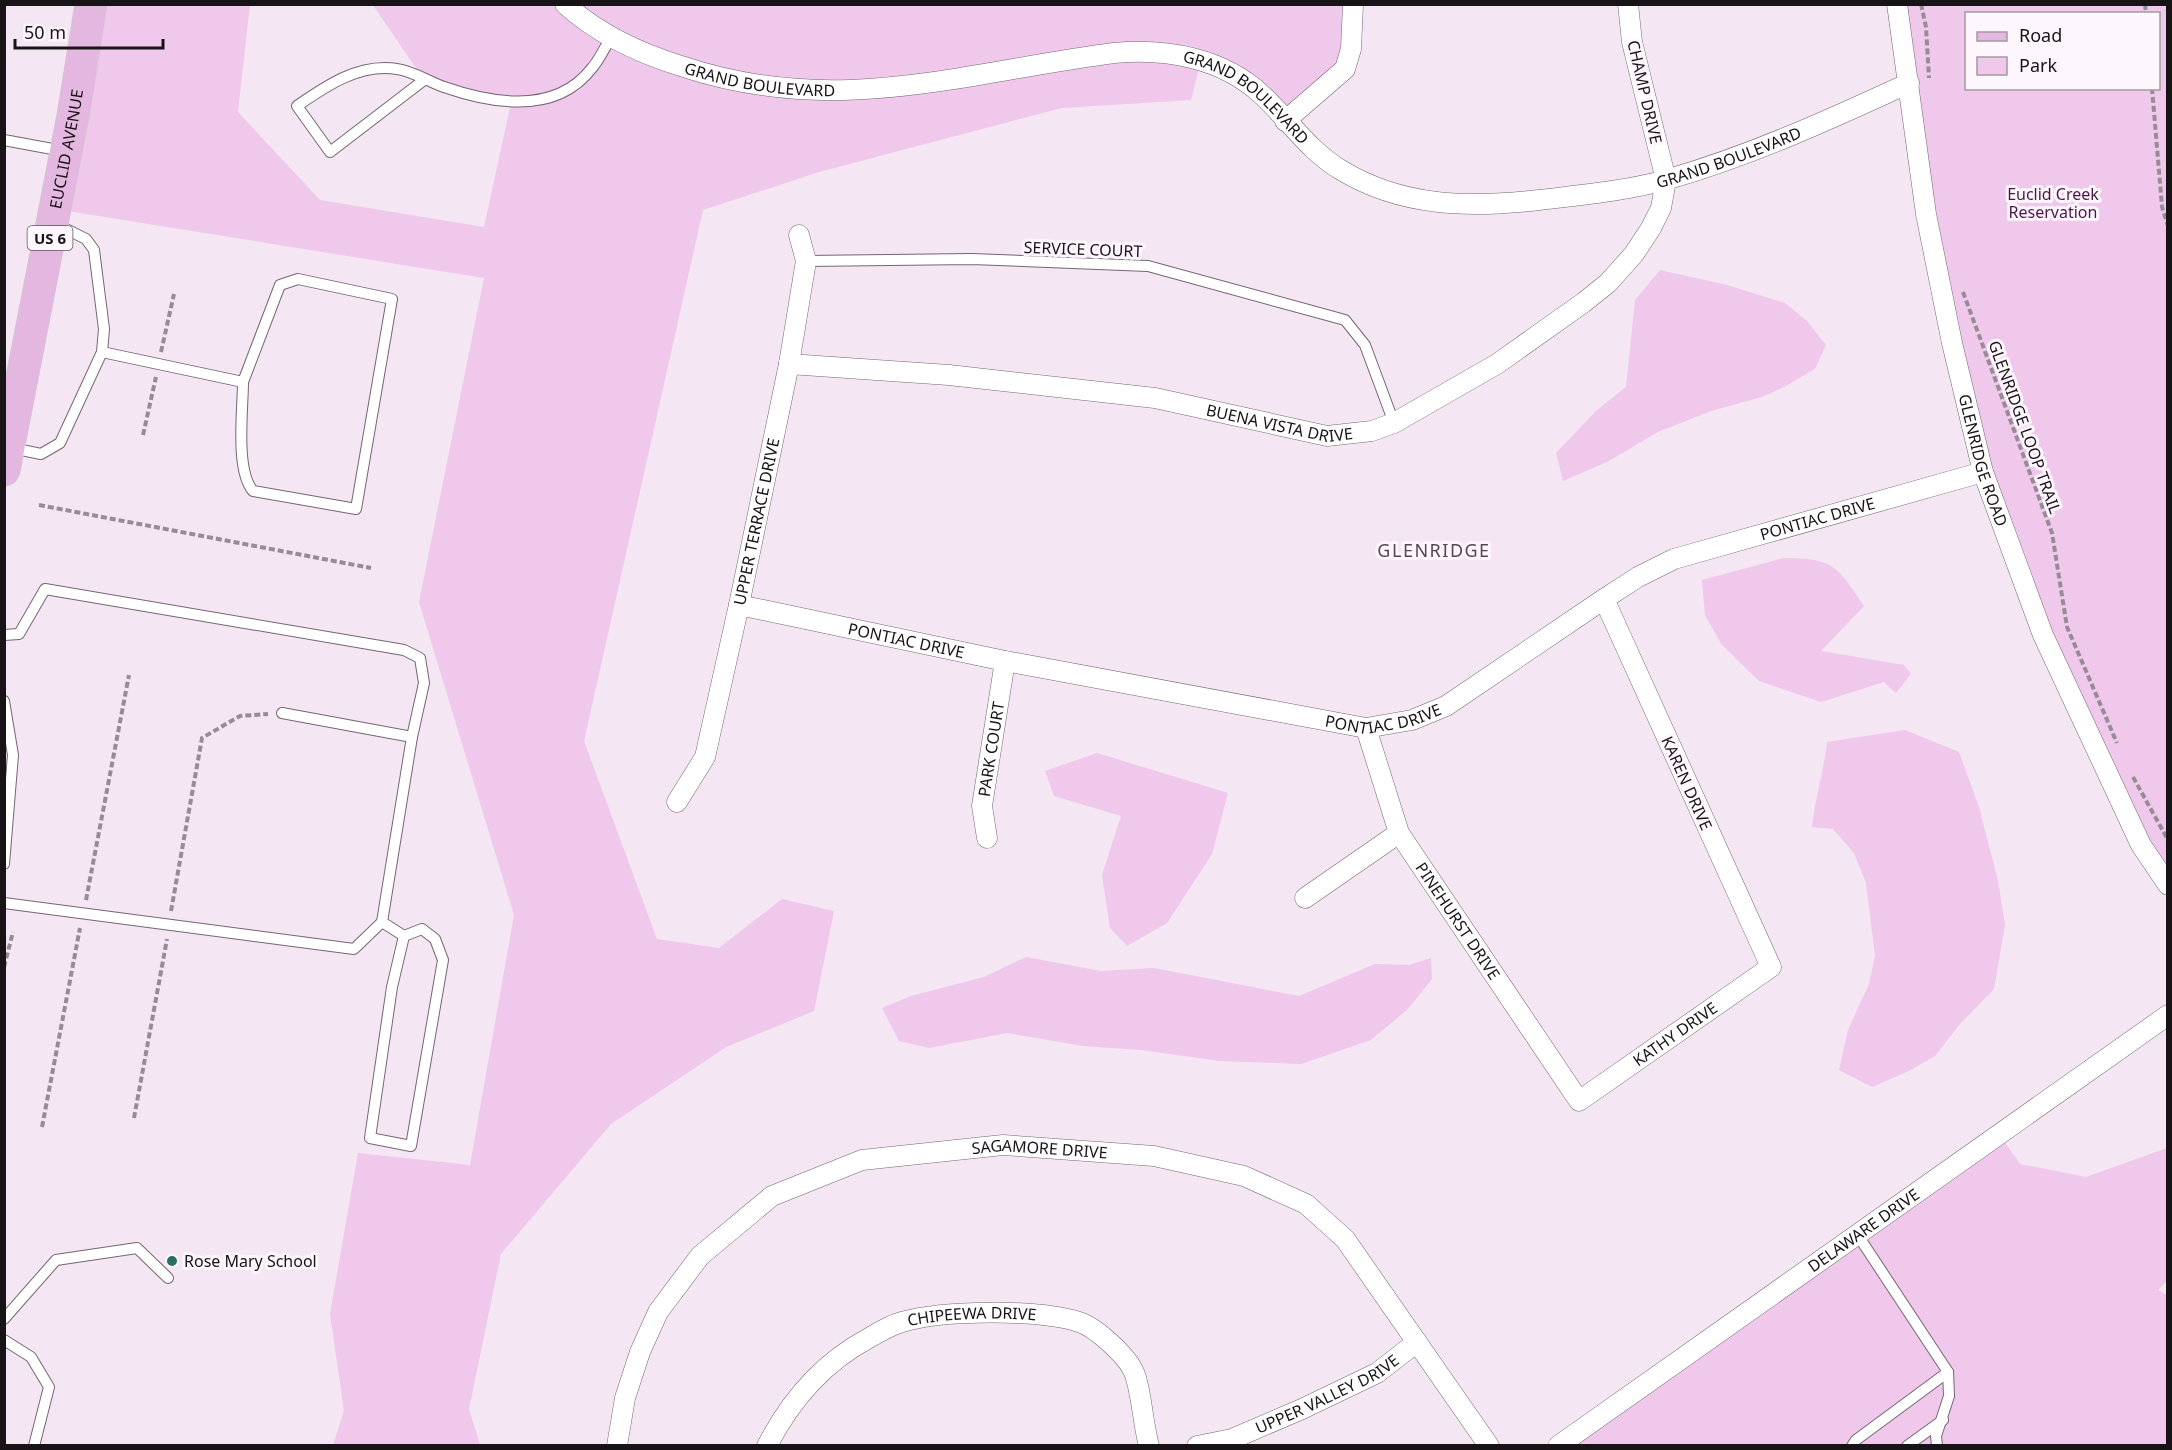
<svg xmlns="http://www.w3.org/2000/svg" width="2172" height="1450" font-family="'Noto Sans',sans-serif">
  <rect width="100%" height="100%" fill="#f4e6f3"/>
  <!-- green -->
  <g fill="#efc8eb" fill-rule="evenodd">
    <polygon points="1351,4 1351,49 1285,121 1201,61 1191,100 1062,108 819,172 703,210 584,741 657,939 719,948 782,899 834,911 814,1011 726,1047 611,1124 501,1254 469,1409 480,1445 333,1445 344,1411 330,1314 358,1153 470,1165 514,915 419,602 484,278 55,209 91,5 250,5 238,112 320,200 484,227 511,103 424,80 373,5"/>
    <path d="M1897 5H2167V885L2141 845 1983 472ZM1966 14H2158V88H1966Z"/>
    <polygon points="1660,270 1727,285 1785,303 1807,321 1826,345 1815,369 1784,387 1762,397 1711,411 1658,432 1607,462 1563,481 1556,453 1597,410 1626,387 1635,300"/>
    <path d="M1784 558C1834 558 1838 567 1864 606L1821 651 1904 665 1911 674 1896 693 1884 682 1821 702 1759 681 1722 645 1705 615 1702 580Z"/>
    <path d="M1905 730 1959 752 1979 807 1998 881 2005 925 1994 989 1959 1025 1935 1056 1909 1071 1872 1087 1839 1070 1848 1030 1869 984 1875 956 1866 883 1854 853 1833 829 1812 827C1815 798 1824 771 1827 742Z"/>
    <polygon points="1097,753 1228,793 1212,854 1167,923 1127,946 1110,928 1102,875 1121,816 1054,796 1045,771"/>
    <polygon points="1026,957 1101,971 1154,968 1299,996 1375,964 1409,965 1431,958 1432,979 1408,1009 1371,1040 1301,1064 1220,1061 1141,1050 1083,1046 1007,1033 929,1048 899,1041 882,1008 911,996 984,977"/>
    <polygon points="1999,1134 2020,1164 2086,1177 2167,1148 2167,1281 2158,1290 2167,1295 2167,1445 1558,1446"/>
  </g>
  <g fill="none" stroke-linecap="round" stroke-linejoin="round">
    <defs>
      <g id="lane">
        <path d="M424 80 330 152 297 106C326 86 359 63 397 69 413 71 429 82 444 87 493 104 556 115 592 68 600 59 605 47 611 37"/>
        <polyline points="4,140 63,151"/>
        <polyline points="806,261 972,259 1148,266 1345,320 1365,345 1394,423"/>
        <path d="M102 352 243 382C243 409 235 470 253 491L356 509 392 299 298 279 280 285 243 382"/>
        <polyline points="12,448 41,454 60,443 102,352 104,329 94,250 86,239 56,224"/>
        <polyline points="4,635 19,634 45,589 404,650 420,658 424,683 412,737"/>
        <polyline points="4,701 13,755 4,864"/>
        <polyline points="4,903 354,949 382,922 412,737 282,713"/>
        <polyline points="382,922 404,936"/>
        <polygon points="422,929 435,939 443,960 411,1146 370,1138 392,987 404,936"/>
        <polyline points="1857,1234 1948,1372 1949,1396 1936,1436 1937,1446"/>
        <polyline points="4,1319 56,1260 137,1248 168,1278"/>
        <polyline points="4,1340 31,1357 49,1387 34,1446"/>
        <polyline points="1852,1446 1856,1440 1948,1372"/>
        <polyline points="1907,1446 1943,1420"/>
      </g>
      <g id="street">
        <path id="s1" d="M565 4C598 34 639 53 681 66 836 118 960 73 1114 53 1166 48 1223 58 1262 95 1289 120 1309 151 1341 170 1402 207 1469 208 1539 200 1581 195 1627 191 1669 179 1752 155 1831 119 1909 83"/>
        <path id="s2" d="M1897 4 1926 214 1952 343 1983 472 2043 635 2141 845 2168 885"/>
        <polyline points="1285,121 1345,69 1351,49 1353,4"/>
        <path id="s3" d="M789 364 949 375 1155 398 1327 436 1372 431 1394 423 1497 364 1583 303 1608 283 1634 254 1651 228 1661 208 1666 180 1632 42 1628 4"/>
        <path id="s4" d="M739 605 1005 661 1366 728 1412 720 1446 706 1604 599 1638 577 1674 559 1983 472"/>
        <path id="s5" d="M1366 728 1399 833 1579 1101 1771 967 1604 599"/>
        <path id="s6" d="M677 802 705 757 739 605 789 364 806 261 799 235"/>
        <path id="s7" d="M987 838 982 806 1005 661"/>
        <polyline points="1305,898 1399,833"/>
        <path id="s8" d="M617 1446 625 1398 640 1352 658 1312 700 1256 772 1196 862 1160 1003 1145 1154 1156 1244 1176 1306 1204 1345 1239 1489 1446"/>
        <path id="s9" d="M767 1446C790 1401 824 1362 869 1338 879 1332 891 1325 902 1322 943 1310 1038 1309 1079 1322 1095 1327 1125 1354 1133 1370 1141 1386 1143 1425 1149 1446"/>
        <path id="s10" d="M1197 1446 1232 1439 1302 1409 1377 1373 1417 1342"/>
        <path id="s11" d="M1558 1446 2168 1015"/>
      </g>
      <g id="primary">
        <path id="s12" d="M4 470 73 116 91 4"/>
      </g>
    </defs>
    <!-- lane casing -->
    <use href="#lane" stroke="#746772" stroke-width="12"/>
    <!-- street casing -->
    <use href="#street" stroke="#746772" stroke-width="21"/>
    <!-- primary casing -->
    <use href="#primary" stroke="#cccbcc" stroke-width="33"/>
    <!-- path -->
    <g stroke="#978c96" stroke-width="4" stroke-dasharray="6 3" stroke-linecap="butt">
      <polyline points="1921,4 1926,27 1929,78"/>
      <polyline points="2145,4 2146,14"/>
      <polyline points="2152,88 2162,207 2168,226"/>
      <polyline points="1963,292 2052,533 2067,627 2117,743"/>
      <polyline points="161,352 174,294"/>
      <polyline points="143,435 156,377"/>
      <polyline points="39,505 371,568"/>
      <polyline points="2133,777 2168,840"/>
      <polyline points="86,900 129,675"/>
      <polyline points="171,911 202,738 240,716 268,714"/>
      <polyline points="4,967 13,932"/>
      <polyline points="134,1118 167,939"/>
      <polyline points="42,1127 80,928"/>
    </g>
    <!-- lane -->
    <use href="#lane" stroke="#fff" stroke-width="10"/>
    <!-- street -->
    <use href="#street" stroke="#fff" stroke-width="20"/>
    <!-- primary -->
    <use href="#primary" stroke="#e3b7e0" stroke-width="32"/>
  </g>
  <!-- markers -->
  <circle fill="#296e62" stroke="#fef6fd" stroke-width="2" cx="172" cy="1261" r="6"/>
  <g text-anchor="middle" dominant-baseline="central" stroke-width="6" stroke-linejoin="round" paint-order="stroke">
    <!-- shield labels -->
    <rect fill="#fef6fd" stroke="#5d575c" stroke-width="1.5" x="27.5" y="226" width="45" height="24" rx="4.5"/>
    <g font-size="15" font-weight="bold" fill="#181317">
      <text x="50" y="238">US 6</text>
    </g>
    <!-- street labels -->
    <g font-size="16" fill="#181317" stroke="#fef6fd">
      <text stroke="none"><textPath href="#s1" startOffset="213">GRAND BOULEVARD</textPath></text>
      <text transform="translate(1645 92) rotate(77)">CHAMP DRIVE</text>
      <text stroke="none"><textPath href="#s1" startOffset="717">GRAND BOULEVARD</textPath></text>
      <text stroke="none"><textPath href="#s12" startOffset="327">EUCLID AVENUE</textPath></text>
      <text stroke="none"><textPath href="#s1" startOffset="1238">GRAND BOULEVARD</textPath></text>
      <text transform="translate(1083 249) rotate(2)">SERVICE COURT</text>
      <text stroke="none"><textPath href="#s3" startOffset="495">BUENA VISTA DRIVE</textPath></text>
      <text transform="translate(2025 427) rotate(70)">GLENRIDGE LOOP TRAIL</text>
      <text stroke="none"><textPath href="#s2" startOffset="465">GLENRIDGE ROAD</textPath></text>
      <text stroke="none"><textPath href="#s4" startOffset="1143">PONTIAC DRIVE</textPath></text>
      <text stroke="none"><textPath href="#s6" startOffset="294">UPPER TERRACE DRIVE</textPath></text>
      <text stroke="none"><textPath href="#s4" startOffset="171">PONTIAC DRIVE</textPath></text>
      <text stroke="none"><textPath href="#s4" startOffset="657">PONTIAC DRIVE</textPath></text>
      <text stroke="none"><textPath href="#s7" startOffset="90">PARK COURT</textPath></text>
      <text transform="translate(1687 783) rotate(66)">KAREN DRIVE</text>
      <text stroke="none"><textPath href="#s5" startOffset="216">PINEHURST DRIVE</textPath></text>
      <text stroke="none"><textPath href="#s5" startOffset="550">KATHY DRIVE</textPath></text>
      <text stroke="none"><textPath href="#s8" startOffset="580">SAGAMORE DRIVE</textPath></text>
      <text stroke="none"><textPath href="#s11" startOffset="374">DELAWARE DRIVE</textPath></text>
      <text stroke="none"><textPath href="#s9" startOffset="258">CHIPEEWA DRIVE</textPath></text>
      <text stroke="none"><textPath href="#s10" startOffset="141">UPPER VALLEY DRIVE</textPath></text>
    </g>
    <!-- park labels -->
    <g font-size="16" fill="#4a1848" stroke="#fef6fd">
      <text x="2053" y="194">Euclid Creek<tspan x="2053" dy="18">Reservation</tspan></text>
    </g>
    <!-- poi labels -->
    <g font-size="16" fill="#181317" stroke="#fef6fd" text-anchor="start">
      <text x="184" y="1261">Rose Mary School</text>
    </g>
    <!-- neighbourhood labels -->
    <g font-size="18" letter-spacing="1.5" fill="#544853" stroke="#fef6fd">
      <text x="1434" y="550">GLENRIDGE</text>
    </g>
  </g>
  <!-- border -->
  <rect width="2172" height="1450" fill="none" stroke="#181317" stroke-width="12"/>
  <!-- legend -->
  <rect x="1965" y="12" width="195" height="78" fill="#fef6fd" stroke="#a29ba1" stroke-width="1.5"/>
  <rect x="1977" y="32" width="30" height="9" fill="#e3b7e0" stroke="#a29ba1" stroke-width="1.5"/>
  <text x="2019" y="42" font-size="18" fill="#181317">Road</text>
  <rect x="1977" y="57" width="30" height="18" fill="#efc8eb" stroke="#a29ba1" stroke-width="1.5"/>
  <text x="2019" y="72" font-size="18" fill="#181317">Park</text>
  <!-- scale -->
  <path d="M15 39v9h148v-9" fill="none" stroke="#181317" stroke-width="3"/>
  <text x="24" y="39" font-size="18" fill="#181317" stroke="#fef6fd" stroke-width="4.5" paint-order="stroke">50 m</text>
</svg>
